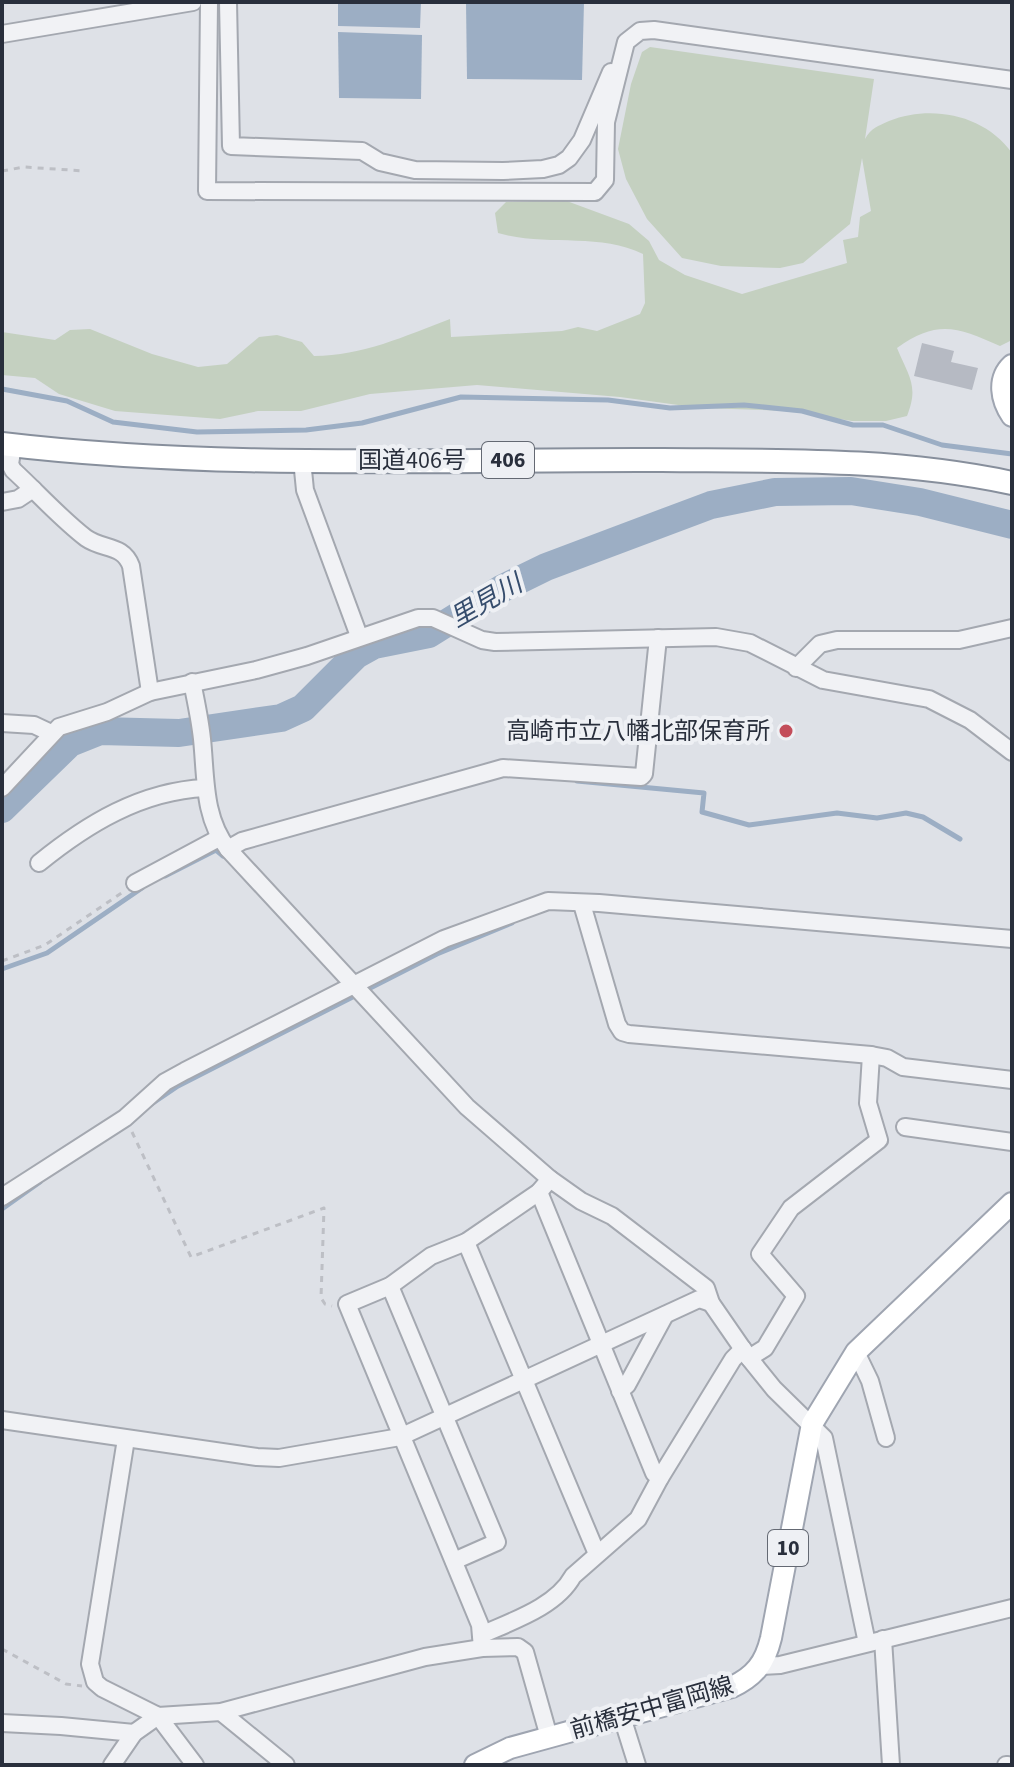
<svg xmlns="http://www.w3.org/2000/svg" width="1014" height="1767" font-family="'Source Sans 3','Noto Sans JP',sans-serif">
  <rect width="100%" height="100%" fill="#dee1e7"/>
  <!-- green -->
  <path fill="#c4d0c0" d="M650 47 874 79 865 139C871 128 878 126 889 121 932 104 985 115 1012 153V340L1000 346C958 327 937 319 897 348 909 377 919 386 907 416L886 421H852L791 411 700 408 620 397 477 385 370 394 301 411H258L220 419 115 411 59 394 35 378 2 375V332L55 340 70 330 90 329 152 354 198 367 227 364 259 337 277 335 302 342 314 356C362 356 405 336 450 319L451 337 562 331 578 327 597 331 640 314 645 303 643 254C598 232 545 247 498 233L495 213 506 202 564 200 629 224 649 241 659 260 685 275 742 294 847 263 843 240 858 237 860 217 871 211 862 158 850 224 803 263 780 268 721 266 682 258 647 219 626 179 618 149 631 84 642 52Z"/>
  <!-- water -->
  <g fill="#9caec4">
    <polygon points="338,2 421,2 420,28 338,26"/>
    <polygon points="466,2 584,2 582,80 467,79"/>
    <polygon points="338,32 422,35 421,99 339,98"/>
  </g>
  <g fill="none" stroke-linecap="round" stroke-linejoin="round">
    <!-- stream -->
    <g stroke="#9caec4" stroke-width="5">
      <polyline points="2,389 67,401 113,422 197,432 306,430 362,423 461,397 608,400 670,408 744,405 802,411 853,425 883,425 942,445 1012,454"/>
      <polyline points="577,781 704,793 702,812 749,825 837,813 877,818 906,813 923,817 960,839"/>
      <polyline points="165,876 216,850 223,856"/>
      <polyline points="2,969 47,953 142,888"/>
      <polyline points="150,1105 178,1086 437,954 512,923"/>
      <polyline points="2,1209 40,1182"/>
    </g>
    <!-- river -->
    <polyline stroke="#9caec4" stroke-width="28" points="2,809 70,743 100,731 179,733 281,718 303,708 356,655 374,645 429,634 501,589 546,567 711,505 775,492 851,491 920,502 1012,525"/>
  </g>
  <!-- building -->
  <polygon fill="#b6bac3" points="922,343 954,351 951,362 978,368 972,390 914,376"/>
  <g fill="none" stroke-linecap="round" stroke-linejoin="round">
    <defs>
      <g id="minor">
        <polyline points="209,2 207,191 595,192 605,180 606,122 626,42 640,31 654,30 1012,80"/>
        <polyline points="228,2 231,146 362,151 380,162 415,170 503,171 543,169 559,165 569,158 582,140 611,72"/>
        <polyline points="2,34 193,2"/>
        <path d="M13 446 10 464 13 470C37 492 60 518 86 538 103 550 123 544 131 566L150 692"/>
        <polyline points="302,460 305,490 359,636"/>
        <polyline points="2,502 18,499 33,489"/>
        <polyline points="796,668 820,644 837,640 959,640 1012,628"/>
        <path d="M192 682C196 701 200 720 202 739 206 777 203 817 228 849L467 1107 550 1179 581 1201 612 1216 706 1288 711 1303 749 1358 774 1389 824 1438 867 1643"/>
        <polyline points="2,723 34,725 51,733"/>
        <polyline points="2,788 59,727 107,712 150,692 256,670 307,656 418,618 433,618 482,640 495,642 716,637 750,643 823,680 929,699 970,720 1012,752"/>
        <polyline points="228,849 242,841 503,768 641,777 644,774 658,638"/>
        <path d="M39 863C87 824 141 791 205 788"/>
        <polyline points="135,883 219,838"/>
        <polyline points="582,904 617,1024 622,1032 629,1034 871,1055 887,1058 903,1067 1012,1080"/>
        <polyline points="905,1127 1012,1142"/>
        <polyline points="539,1192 654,1473 660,1478"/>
        <polyline points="2,1197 125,1118 165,1082 185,1071 444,939 548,901 599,903 1012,939"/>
        <polyline points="466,1242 597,1554"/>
        <polyline points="390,1286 497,1542 454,1561"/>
        <polyline points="856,1352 870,1381 886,1438"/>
        <polyline points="749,1358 765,1348 796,1296 760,1254 791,1208 879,1140 868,1103 871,1055"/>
        <polyline points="620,1391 627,1385 665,1315"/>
        <polyline points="2,1420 257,1457 279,1458 400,1437 699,1299 711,1303"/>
        <polyline points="126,1439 90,1664 95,1682 102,1688 158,1716 221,1712 425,1657 482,1648 518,1647 525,1652 549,1737"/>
        <path d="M481 1635C512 1621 556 1607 573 1576L638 1519 660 1478 733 1359 743 1349"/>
        <polyline points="883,1639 891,1765"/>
        <polyline points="482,1648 480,1625 347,1304 390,1286 431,1256 466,1242 539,1192 550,1179"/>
        <polyline points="761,1666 780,1665 1012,1608"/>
        <polyline points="221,1712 286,1765"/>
        <polyline points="622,1717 637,1765"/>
        <polyline points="2,1723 61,1726 134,1733"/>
        <polyline points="112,1765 134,1733 158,1716 195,1765"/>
        <polyline points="1006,1765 1008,1765"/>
      </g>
      <g id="major">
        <path d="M1012 365C997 379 1001 400 1012 416"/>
        <path d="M475 1765 510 1748 732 1687C755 1676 765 1663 771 1638L812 1424 856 1352 1012 1203"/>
      </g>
      <path id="highway" d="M2 444C221 470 443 459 662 460 782 461 894 458 1012 483"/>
    </defs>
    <!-- minor casing -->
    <use href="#minor" stroke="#a4a8b0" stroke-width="20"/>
    <!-- major casing -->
    <use href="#major" stroke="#9fa5b1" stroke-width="24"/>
    <!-- highway casing -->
    <use href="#highway" stroke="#878f9c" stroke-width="26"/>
    <!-- path -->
    <g stroke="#bdbfc5" stroke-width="3" stroke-dasharray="6 6" stroke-linecap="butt">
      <polyline points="2,171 24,167 85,171"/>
      <polyline points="2,961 45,945 123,892"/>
      <polyline points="132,1132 191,1257 324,1208 321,1298 325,1304 332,1306"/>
      <polyline points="2,1649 66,1684 82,1686"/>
    </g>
    <!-- minor -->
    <use href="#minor" stroke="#f1f2f5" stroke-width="16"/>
    <!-- major -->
    <use href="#major" stroke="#fff" stroke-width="20"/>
    <!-- highway -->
    <use href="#highway" stroke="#fff" stroke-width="22"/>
  </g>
  <!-- markers -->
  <circle fill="#c34d5a" stroke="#eef0f4" stroke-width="3" cx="786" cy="731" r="8"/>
  <g text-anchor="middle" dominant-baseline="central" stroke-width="8" stroke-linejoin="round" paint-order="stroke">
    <!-- shield labels -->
    <g fill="#eef0f4" stroke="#646973" stroke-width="2">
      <rect x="482" y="442" width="52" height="36" rx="6"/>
      <rect x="768" y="1530" width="40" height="36" rx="6"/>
    </g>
    <g font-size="22" font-weight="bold" fill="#292f3c">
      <text x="508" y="460">406</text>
      <text x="788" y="1548">10</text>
    </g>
    <!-- street labels -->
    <g font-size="24" fill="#292f3c" stroke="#eef0f4">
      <text x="412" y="460">国道406号</text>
      <text transform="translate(652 1708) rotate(-16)">前橋安中富岡線</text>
    </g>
    <!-- poi labels -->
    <g font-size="24" fill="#292f3c" stroke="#eef0f4" text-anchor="end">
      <text x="770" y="731">高崎市立八幡北部保育所</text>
    </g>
    <!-- water labels -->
    <g font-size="26" font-style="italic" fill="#364d6d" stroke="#eef0f4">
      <text transform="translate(486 601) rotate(-30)">里見川</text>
    </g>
  </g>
  <!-- border -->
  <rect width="1014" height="1767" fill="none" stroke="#292f3c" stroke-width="8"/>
</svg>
